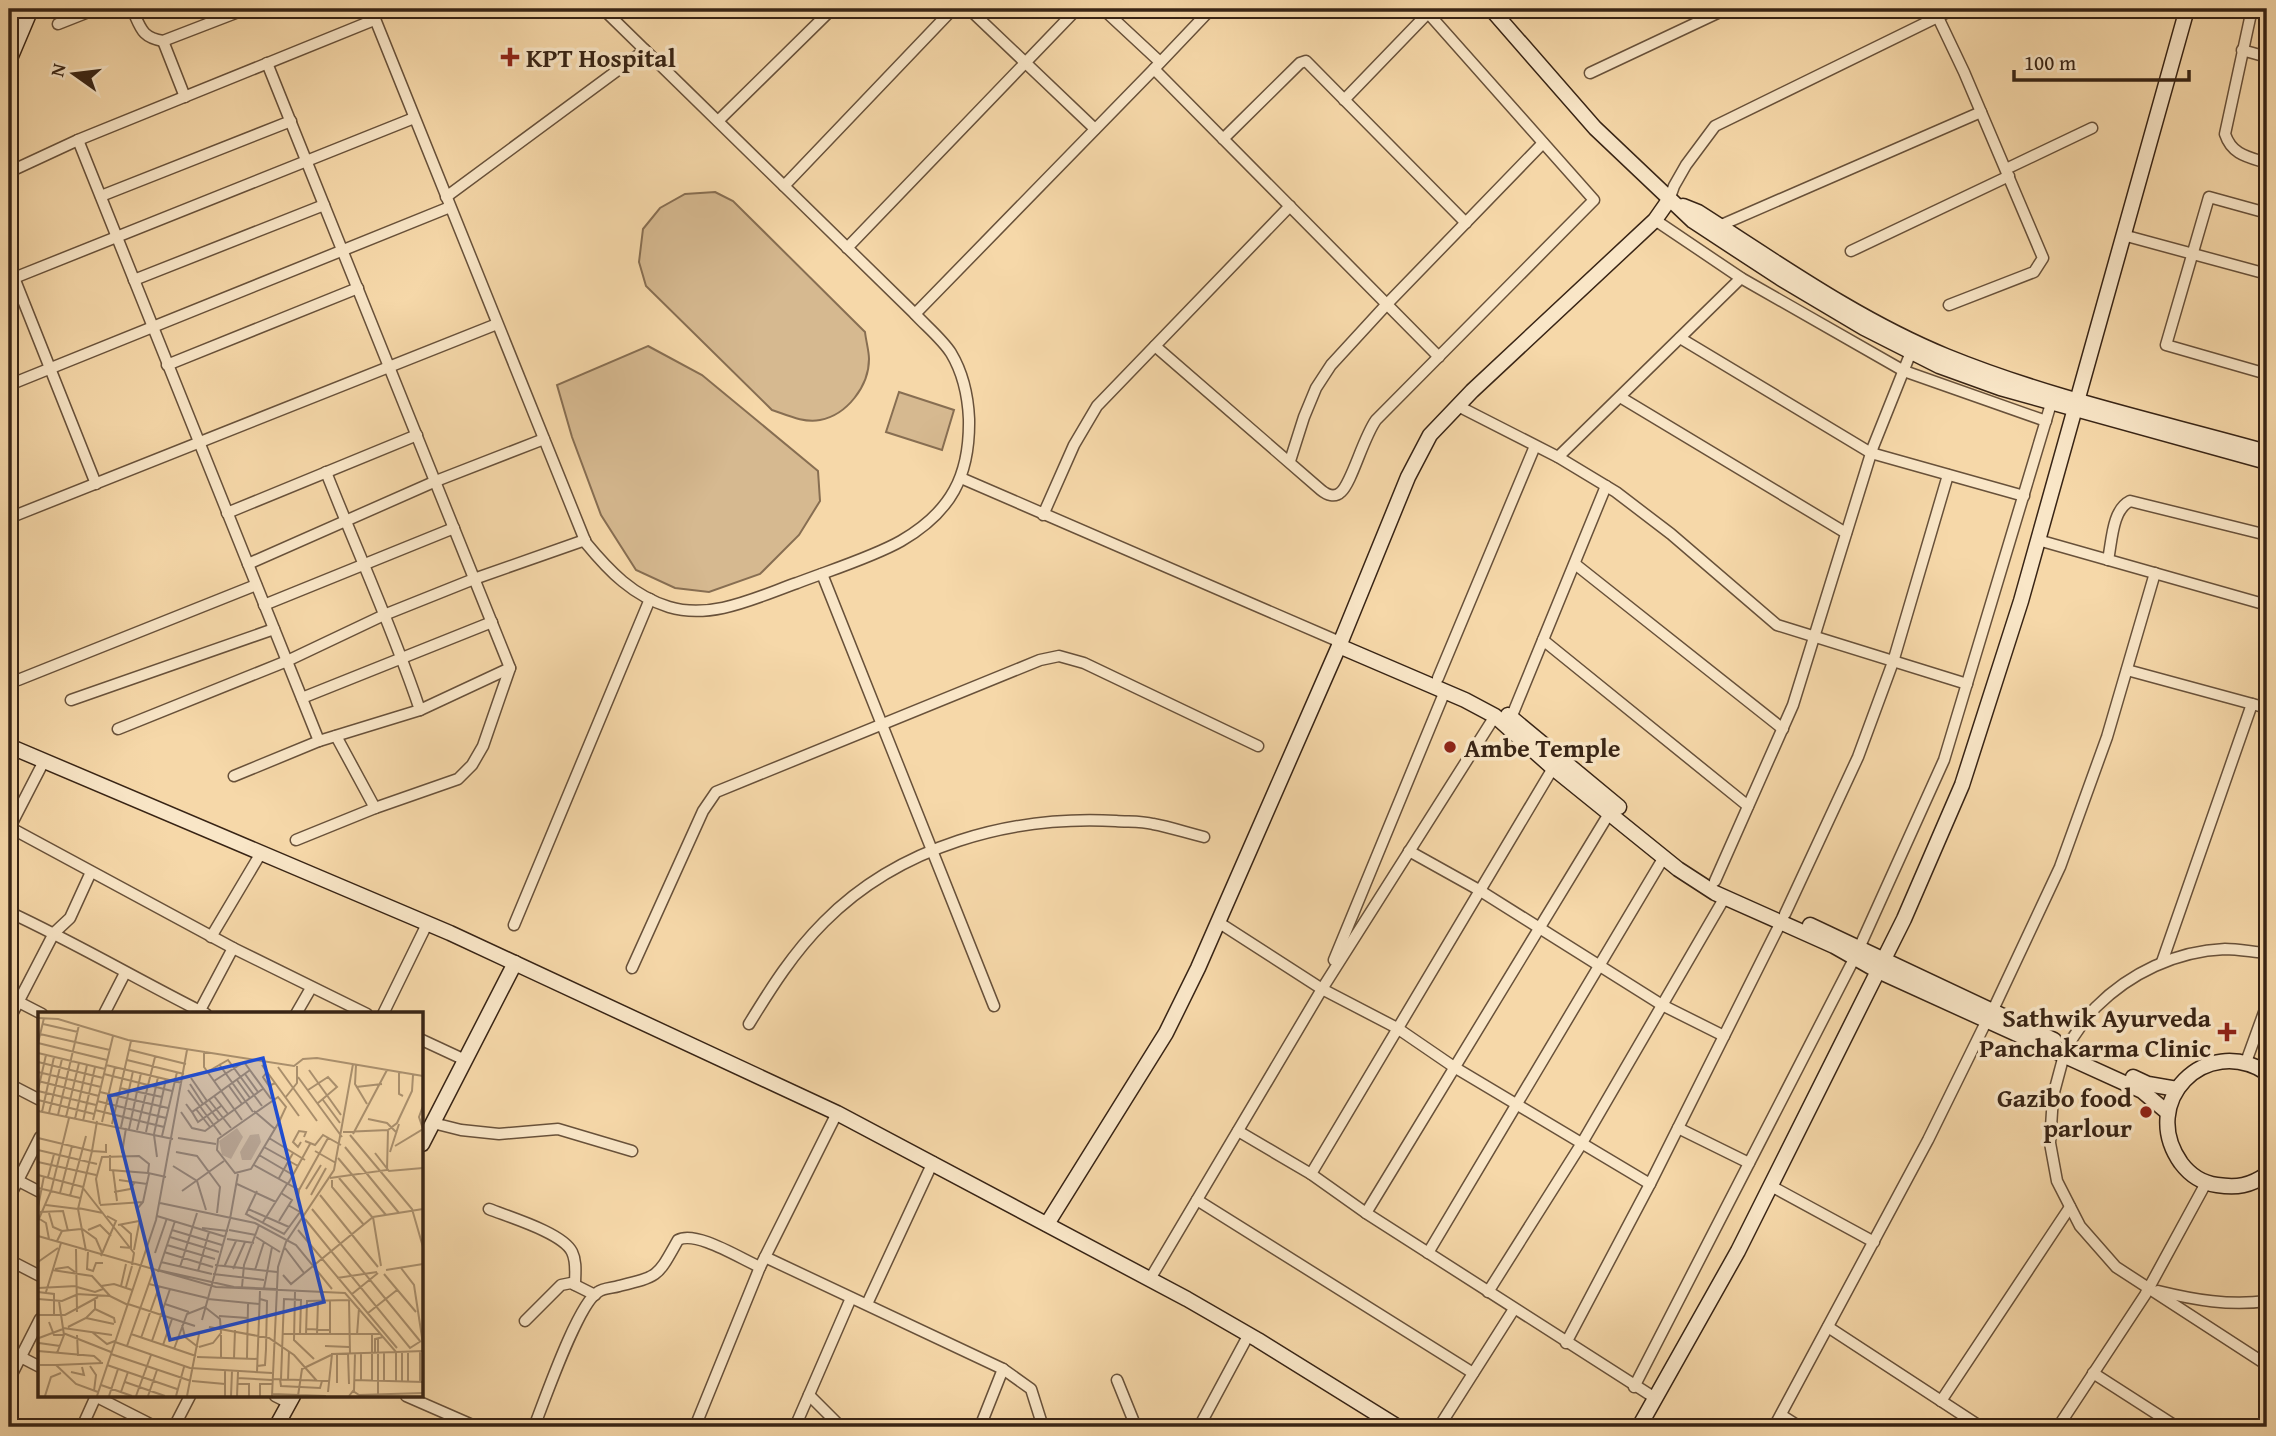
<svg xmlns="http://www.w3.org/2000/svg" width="2276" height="1436" font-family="'Gentium Book Plus',serif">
  <rect width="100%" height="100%" fill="#f6d8a9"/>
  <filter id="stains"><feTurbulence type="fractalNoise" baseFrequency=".00286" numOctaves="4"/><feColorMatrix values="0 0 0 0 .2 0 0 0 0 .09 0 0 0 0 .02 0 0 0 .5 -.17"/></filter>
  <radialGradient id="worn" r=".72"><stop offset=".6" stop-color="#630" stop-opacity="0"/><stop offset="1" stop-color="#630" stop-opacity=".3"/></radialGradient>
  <!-- green -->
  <g fill="#d6b990" stroke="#876e52" stroke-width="2">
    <path d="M715 192 733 201 865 332C866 341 869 351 869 359 869 386 847 415 820 420 803 423 787 415 772 410L646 286 639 262 643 229 660 208 685 194Z"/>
    <polygon points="648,346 702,375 818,471 820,501 799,535 760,574 709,592 675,588 636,570 601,515 572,437 557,385"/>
    <polygon points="899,392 954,410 942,450 886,432"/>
  </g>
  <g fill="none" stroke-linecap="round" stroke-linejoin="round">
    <defs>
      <g id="street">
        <path d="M132 9C141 28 141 37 163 41L246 9"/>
        <path d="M371 9 586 543C609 571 633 596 669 607 712 620 757 597 797 583 828 571 873 557 901 541 951 512 970 476 969 419 968 396 963 373 951 353 942 339 926 326 915 314L603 9"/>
        <polyline points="969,9 1095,129"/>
        <polyline points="1103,9 1160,62"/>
        <polyline points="1934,9 1964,72 2043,258 2034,272 1949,305"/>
        <path d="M2252 9 2225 134C2232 155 2248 157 2267 163"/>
        <polyline points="58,24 96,9"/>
        <polyline points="163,41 185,97"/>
        <polyline points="2242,50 2267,57"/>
        <polyline points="267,63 510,668 483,746 472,765 458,779 375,808 296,840"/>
        <polyline points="1154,69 1439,357"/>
        <polyline points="1590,73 1726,9"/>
        <polyline points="718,121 832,9"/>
        <polyline points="1223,139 1300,63 1306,61 1466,223"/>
        <polyline points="78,140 319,741 234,776"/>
        <polyline points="2006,169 2092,128"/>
        <polyline points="9,172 78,140 374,20"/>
        <polyline points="784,186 953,9"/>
        <polyline points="101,196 291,121"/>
        <polyline points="446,197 645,50"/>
        <polyline points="1669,200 1674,186 1686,165 1715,126 1954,9"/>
        <polyline points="2267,213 2209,197 2166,345 2267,374"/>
        <polyline points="1655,220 1741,278 1904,371 2046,421"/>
        <polyline points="1719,226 1981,112"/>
        <polyline points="2123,235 2267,274"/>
        <polyline points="847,248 1077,9"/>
        <polyline points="1851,251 2009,176"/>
        <polyline points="9,265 96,484"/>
        <polyline points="9,280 414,118"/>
        <polyline points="134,280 324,205"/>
        <polyline points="915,314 1154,69 1211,9"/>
        <polyline points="1680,338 1871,453 2024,496"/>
        <path d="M1155 346 1321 490C1327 495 1335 498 1341 492 1352 482 1363 438 1376 420L1594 200 1428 13 1344 100"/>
        <polyline points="167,365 358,288"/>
        <polyline points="9,385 450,207"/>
        <polyline points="1620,397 1846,533"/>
        <polyline points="1458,406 1558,457 1616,492 1671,534 1777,625 1967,684"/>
        <polyline points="1558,457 1741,278"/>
        <polyline points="1290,461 1304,417 1316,388 1331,365 1387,304 1543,143"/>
        <polyline points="961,478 1340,642"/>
        <polyline points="227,513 417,435"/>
        <polyline points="1043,515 1074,445 1097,406 1290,206"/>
        <polyline points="9,518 497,324"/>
        <polyline points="2038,540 2267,605"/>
        <path d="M2108 560C2112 541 2112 510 2130 501L2267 535"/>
        <polyline points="248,564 436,481 544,439"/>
        <polyline points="1575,564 1783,729"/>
        <polyline points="822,574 994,1006"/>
        <polyline points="264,605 454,528"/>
        <polyline points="1543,640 1748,806"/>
        <polyline points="2127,670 2267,708"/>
        <polyline points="1438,678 1535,446"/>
        <polyline points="18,680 256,585"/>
        <polyline points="302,698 492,622"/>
        <polyline points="71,700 274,629"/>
        <polyline points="420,710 510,668"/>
        <polyline points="1511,718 1606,486"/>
        <polyline points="118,729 287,661 384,615 474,579 585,540"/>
        <polyline points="336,736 375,808"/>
        <path d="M319 741 420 710C393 629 357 551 326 472"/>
        <polyline points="9,827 233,948 367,1014"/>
        <polyline points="9,829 44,761"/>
        <polyline points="1409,851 1479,890 1662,1005 1724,1036"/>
        <polyline points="1715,881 1793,705 1873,447 1911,352"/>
        <path d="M9 912C76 943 140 981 206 1014"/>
        <polyline points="1785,914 1858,757 1893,662 1948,475"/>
        <polyline points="1218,922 1322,989 1397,1028 1454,1067 1650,1184"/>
        <polyline points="514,925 650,599"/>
        <polyline points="211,937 261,853"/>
        <polyline points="1334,960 1445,691"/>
        <polyline points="2162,962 2252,704"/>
        <polyline points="632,968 703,811 716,792 1040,660 1059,656 1084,663 1258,746"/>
        <polyline points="9,997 42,1014"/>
        <polyline points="1992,1012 2060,867 2107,737 2155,573"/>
        <polyline points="104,1014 125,973"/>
        <polyline points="198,1014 233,948"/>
        <polyline points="296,1014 311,988"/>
        <polyline points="383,1014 427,924"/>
        <polyline points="9,1020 54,933 70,918 91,872"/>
        <path d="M749 1024C771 988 793 953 824 922 899 846 1011 815 1116 821 1128 822 1141 821 1153 824 1170 827 1187 833 1204 837"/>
        <polyline points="422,1040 465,1060"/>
        <path d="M2067 1046C2076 1034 2085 1018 2096 1007 2130 973 2176 951 2225 949 2238 949 2253 952 2267 953"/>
        <polyline points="2064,1055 2053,1096 2050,1143 2057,1181 2080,1226 2116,1267 2267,1365"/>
        <polyline points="2246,1062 2267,1004"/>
        <polyline points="9,1084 40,1100"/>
        <polyline points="433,1123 461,1130 499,1134 558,1129 632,1151"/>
        <polyline points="1678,1128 1749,1163"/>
        <polyline points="1238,1131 1311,1174 1366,1213 1655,1398"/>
        <polyline points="1311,1174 1553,768"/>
        <polyline points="9,1176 40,1192"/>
        <polyline points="1771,1186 1874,1242"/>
        <polyline points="9,1198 40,1137"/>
        <polyline points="1197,1200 1473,1373"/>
        <path d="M489 1209C509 1217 563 1233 572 1252 577 1262 575 1274 575 1285"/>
        <polyline points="1366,1213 1610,812"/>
        <polyline points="1428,1253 1664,857"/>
        <polyline points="765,1257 1003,1369 1031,1389 1043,1427"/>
        <polyline points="9,1260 40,1276"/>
        <polyline points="1150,1279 1322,989 1495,716"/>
        <path d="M2158 1291C2195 1300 2229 1306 2267 1301"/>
        <polyline points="1488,1292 1582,1143 1725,897"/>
        <polyline points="867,1304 933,1162"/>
        <polyline points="525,1321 561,1285 571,1283 595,1295"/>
        <polyline points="1828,1327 1981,1427"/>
        <polyline points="1566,1343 1650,1184 1781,922"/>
        <polyline points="9,1351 40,1367"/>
        <polyline points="2093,1373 2177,1427"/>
        <polyline points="9,1380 40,1319"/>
        <polyline points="1117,1380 1136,1427"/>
        <polyline points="1634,1387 1855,957 1944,760 2053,397"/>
        <polyline points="809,1395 841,1427"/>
        <polyline points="95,1396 156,1427"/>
        <polyline points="275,1396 289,1403"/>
        <polyline points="406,1396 477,1427"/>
        <polyline points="1941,1401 2070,1207"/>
        <polyline points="1781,1415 1800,1427"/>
        <polyline points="82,1427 96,1396"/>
        <polyline points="174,1427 190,1396"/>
        <path d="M534 1427C544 1402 578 1303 598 1292 603 1288 613 1288 619 1286 660 1276 657 1277 678 1240 696 1230 741 1259 760 1267L837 1113"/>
        <polyline points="695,1427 760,1267"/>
        <polyline points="795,1427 851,1298"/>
        <polyline points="980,1427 1003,1369"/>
        <polyline points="1199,1427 1249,1334"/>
        <polyline points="1439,1427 1514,1309"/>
        <polyline points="1774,1427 1928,1140 1987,1020"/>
        <polyline points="2058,1427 2145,1295 2206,1183"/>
      </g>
      <g id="secondary">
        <polyline points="1491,9 1595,128 1693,221 1780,278 1864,328 1939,366 2000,388 2267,462"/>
        <polyline points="9,61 31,9"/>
        <path d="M1683 206 1698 212C1778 263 1858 320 1946 356 2049 398 2160 422 2267 452"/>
        <polyline points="1339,646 1465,700 1495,716 1553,768 1678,869 1715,893 1834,946 1878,971 2142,1091 2167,1112"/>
        <polyline points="1508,715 1619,807"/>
        <polyline points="9,746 450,933 837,1113 1187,1299 1258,1340 1398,1427"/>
        <polyline points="1810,925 2054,1040"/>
        <path d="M2267 1073C2205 1033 2138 1102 2181 1163 2190 1175 2202 1183 2217 1185 2237 1188 2250 1186 2267 1174"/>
        <polyline points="2133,1077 2148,1084 2177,1089"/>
        <polyline points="422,1144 515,963"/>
        <polyline points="1047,1224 1166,1033 1198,968 1339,646 1408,477 1430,435 1472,391 1655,220 1669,200"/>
        <polyline points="276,1427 293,1396"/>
        <polyline points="1639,1427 1738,1251 1904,919 1962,785 2021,601 2187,9"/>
      </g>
    </defs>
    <!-- street casing -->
    <use href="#street" stroke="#68513a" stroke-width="13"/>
    <!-- secondary casing -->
    <use href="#secondary" stroke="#382415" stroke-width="17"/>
    <!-- street -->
    <use href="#street" stroke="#f9e6c7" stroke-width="10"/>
    <!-- secondary -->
    <use href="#secondary" stroke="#f9e6c7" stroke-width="14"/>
  </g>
  <!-- markers -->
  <g fill="#8f2418" stroke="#f9e6c7" stroke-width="2.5">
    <path d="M506.5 46.5h7v7h7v7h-7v7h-7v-7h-7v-7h7z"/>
    <circle cx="1450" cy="747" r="7"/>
    <path d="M2223.5 1021.5h7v7h7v7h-7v7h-7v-7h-7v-7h7z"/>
    <circle cx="2146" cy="1112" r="7"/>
  </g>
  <g text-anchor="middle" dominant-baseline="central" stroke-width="7" stroke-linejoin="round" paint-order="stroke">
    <!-- poi labels -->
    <g font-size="26" font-weight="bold" fill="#382415" stroke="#f9e6c7" text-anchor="start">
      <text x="526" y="57">KPT Hospital</text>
      <text x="1464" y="747">Ambe Temple</text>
      <text x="2211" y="1017" text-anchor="end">Sathwik Ayurveda<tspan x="2211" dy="30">Panchakarma Clinic</tspan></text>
      <text x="2132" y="1097" text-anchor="end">Gazibo food<tspan x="2132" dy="30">parlour</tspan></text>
    </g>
  </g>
  <!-- overview -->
  <g transform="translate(38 1012)">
    <rect width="385" height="385" fill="#f6d8a9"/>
    <path d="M199 116 205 125 193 147 184 143 181 129ZM221 122 223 130 213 148H204L202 140 212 123Z" fill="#d6b990"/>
    <path fill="none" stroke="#aa906e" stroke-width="2" d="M0 6 20 7 90 28 256 54 265 47 279 46 385 64M5 12 40 20M2 22 72 38M0 31 69 48M0 31 6 6M92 38 148 52M166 39V55L204 108M0 41 67 57M89 48 146 62M0 50 65 66M181 52 215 100M68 53 144 71M224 53 261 104M318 53 317 72 329 92M240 55 279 109M271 58 303 103M0 60 63 75M169 60 190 48 224 94M229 60 225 65 231 74 237 71M361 60V82L365 84M66 62 134 79M207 62 220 80M260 65 304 125M153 66 169 89M199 68 212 86M0 69 61 84M176 69 206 50 233 87M152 72 165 92M191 74 204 92M318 75 344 72M82 76 124 85M0 78 8 43M150 78 183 123M270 78 290 65 299 75 280 91M0 79 58 93M62 80 130 96M176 84 190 102M240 85 248 95 241 110 213 157 197 161 179 138 180 127ZM247 86 259 71V54M0 88 56 102M171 88 193 116M285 88 302 111M59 89 128 106M167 91 181 109M148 92 154 100 212 58M158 97 172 115M57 98 126 115M0 99 135 127M216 99 237 117M4 100 16 45M143 100 154 116 167 119 226 76M154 100 160 110 183 94M11 101 24 47M20 103 41 13M28 105 41 51M37 107 49 53M330 107 349 111 359 121M55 108 75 24M45 109 57 55M59 109 54 139 68 140V132M64 110 77 55M74 112 93 29M83 115 95 59M91 117 103 61M99 118 117 45M108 120 120 65M305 120 350 118 359 111 374 79 375 63M116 122 128 67M315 122 349 58M116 123 119 145M312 123 374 197 385 235M124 124 139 60M0 126 54 139 40 197 48 239M140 126 178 132M231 126 267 148M267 129 277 133 285 123 303 133M263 130 260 135 255 130 261 119 268 120 266 125M357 134 385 117 381 105 385 94M226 135 260 154M307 135 361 201M0 138 59 152M277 139 298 151M138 140 159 144 182 175 179 201M352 140 361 112M84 141 88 116M337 141 351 159 385 156M72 143V158L110 161M221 143 255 163M300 146 348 203M0 150 58 163M216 153 261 178 260 185M135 154 159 169 168 198M75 158 79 189M0 163 45 175M10 165 16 142M241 166 255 141M292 166 349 158 350 118M301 166 335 206M81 168 109 172M294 168V175L326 213M199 172 238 190M250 172 272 132M0 176 42 186M45 176 96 241 94 253M268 177 283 153M261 178 290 126M144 179 186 149M219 179 208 202 246 222 262 200 250 193M76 180 92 177 97 170M22 181 34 134M273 183 288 156M282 183 340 255M32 184 48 124M122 191 217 211 258 233 294 277M62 192 58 167 64 145 101 144 111 152 110 161 128 165M8 193 40 197M62 193 105 190M0 195 6 164M40 196 65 201M210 197 251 215M274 197 382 329M2 200 25 199 30 219M11 201 15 215 24 219M119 204 188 225M335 205 343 254M0 206 8 211 11 227M192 207 200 162M267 207 372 336 383 329M0 209 13 179 31 106M241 209 254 188 243 181M225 210 249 172M80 213 101 209M43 216 58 227 64 241M164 216 190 219M50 218 62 213 73 224M134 218 184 233M191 218 218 223M260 218 359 336M0 224 178 275 307 281 358 340 385 339M132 225 181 240M218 225 242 240M189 227 216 231M19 229 24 219 43 217M129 233 177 247M82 235 93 236V222L83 213M247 236 266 261M38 237 39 300M96 238 102 207 99 197 105 190 111 162M50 240 49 257 55 259 58 251H65M126 240 175 255M117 241 129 206M63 244 78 209 69 204M0 250 20 236M123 250 174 262M177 253 239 260M142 255 159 201M186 255 198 229M363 256 376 273 385 332M17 257 30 255 37 260M195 257 207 230M14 258 54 264 72 284M120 258 196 275 238 277M217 258 226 230M348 258 385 252M160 259 171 220M120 260 137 209M175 262 226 268M346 262 378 300M245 263 253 272 335 205 385 197M299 266 339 260M111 272 169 286M63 274 76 272 94 278M83 274 88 252M39 275 57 280 65 277M88 275 94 254M204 275 206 253 221 213M0 276 39 274M226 276 234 235M0 280 16 282V304M8 280 23 231M257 280 256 328 276 347M38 282 72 284 90 293M314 282 340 261M0 287 24 289 38 283M170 287 221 292M311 288 312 342M90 292 157 314M127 292 151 300M57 297 76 306 77 311M330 301 359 278M0 303H27L60 285M181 304 210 306M48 306 76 312M164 308 192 207M11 310 16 323H26M144 313 147 325 160 335M30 315 48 306 57 297V288M171 315 231 326 256 343 279 369M25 316 74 323M268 317 292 318M54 320 69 332 77 329M25 321 73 340M93 322 158 344M245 322H343M39 323 40 344M268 323 269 289 311 288M279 323 280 288M292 323V288M319 323 321 296M334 323V369M0 325V384M1 326 25 317M103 326 121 275M340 326V382M114 329 132 277M77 330 152 356 234 361M1 331 22 334M125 333 134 307M89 334 115 260M287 334 311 335M161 335 175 331 183 321 182 307 168 296M136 337 149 302 167 295M0 339 56 344 63 350M382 339V370M337 340V327L345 325M364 340V370M370 340V369M19 341 26 323 21 289M346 341V369M73 342 153 369M299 342V371M310 342 311 372M159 345 220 347M183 346V323M196 346 197 318M209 346 210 292M2 353H18L38 372 60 380M18 353 65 351M69 353 139 377M52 354 58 363 56 379M219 354 227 353 228 337 229 289 222 287M33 360 46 363 44 355M219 360 222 279M199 366 234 368M235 367 291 369M242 367 243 374 282 376 284 369M243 367 246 287 263 288 262 322M250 368 251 339M316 368 385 370M323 368V342M154 369 187 372M87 370 127 384M199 372H211V384M63 373 94 384M316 379 317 342M83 380 90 360M290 380 294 342 358 340V369M234 382 288 384M7 384 13 365 23 361M59 384 118 208 149 38M71 384 80 357M98 384 113 343M110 384 119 358M138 384 146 355M149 384 161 322M187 384V359M193 384 194 359M199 384 200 360M222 384V372H234M234 384 240 255 248 230 296 158 315 52M260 384 264 357 293 343M311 384 315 379 321 383 385 381"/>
    <path fill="#1d4ed8" fill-opacity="0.15" stroke="#1d4ed8" stroke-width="3.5" d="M225 46 286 290 132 328 71 84Z"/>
    <rect width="385" height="385" fill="none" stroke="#382415" stroke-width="3.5"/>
  </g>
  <!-- margin -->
  <rect width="2276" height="1436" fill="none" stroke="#f6d8a9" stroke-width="35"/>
  <rect x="10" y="10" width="2255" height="1415" fill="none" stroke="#382415" stroke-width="3.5"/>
  <rect x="18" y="18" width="2241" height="1401" fill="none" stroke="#382415" stroke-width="2"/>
  <!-- north arrow -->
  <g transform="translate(74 74) rotate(284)" stroke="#f9e6c7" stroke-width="5" paint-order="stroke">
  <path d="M0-5L12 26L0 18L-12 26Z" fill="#382415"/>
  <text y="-10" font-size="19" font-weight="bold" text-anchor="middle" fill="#382415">N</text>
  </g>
  <!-- scale -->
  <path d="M2014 70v10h175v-10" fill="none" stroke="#382415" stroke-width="3.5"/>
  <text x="2024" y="70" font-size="21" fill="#382415" stroke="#f9e6c7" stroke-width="5" paint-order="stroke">100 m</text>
  <rect width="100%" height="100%" filter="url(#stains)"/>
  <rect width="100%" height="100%" fill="url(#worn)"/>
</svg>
